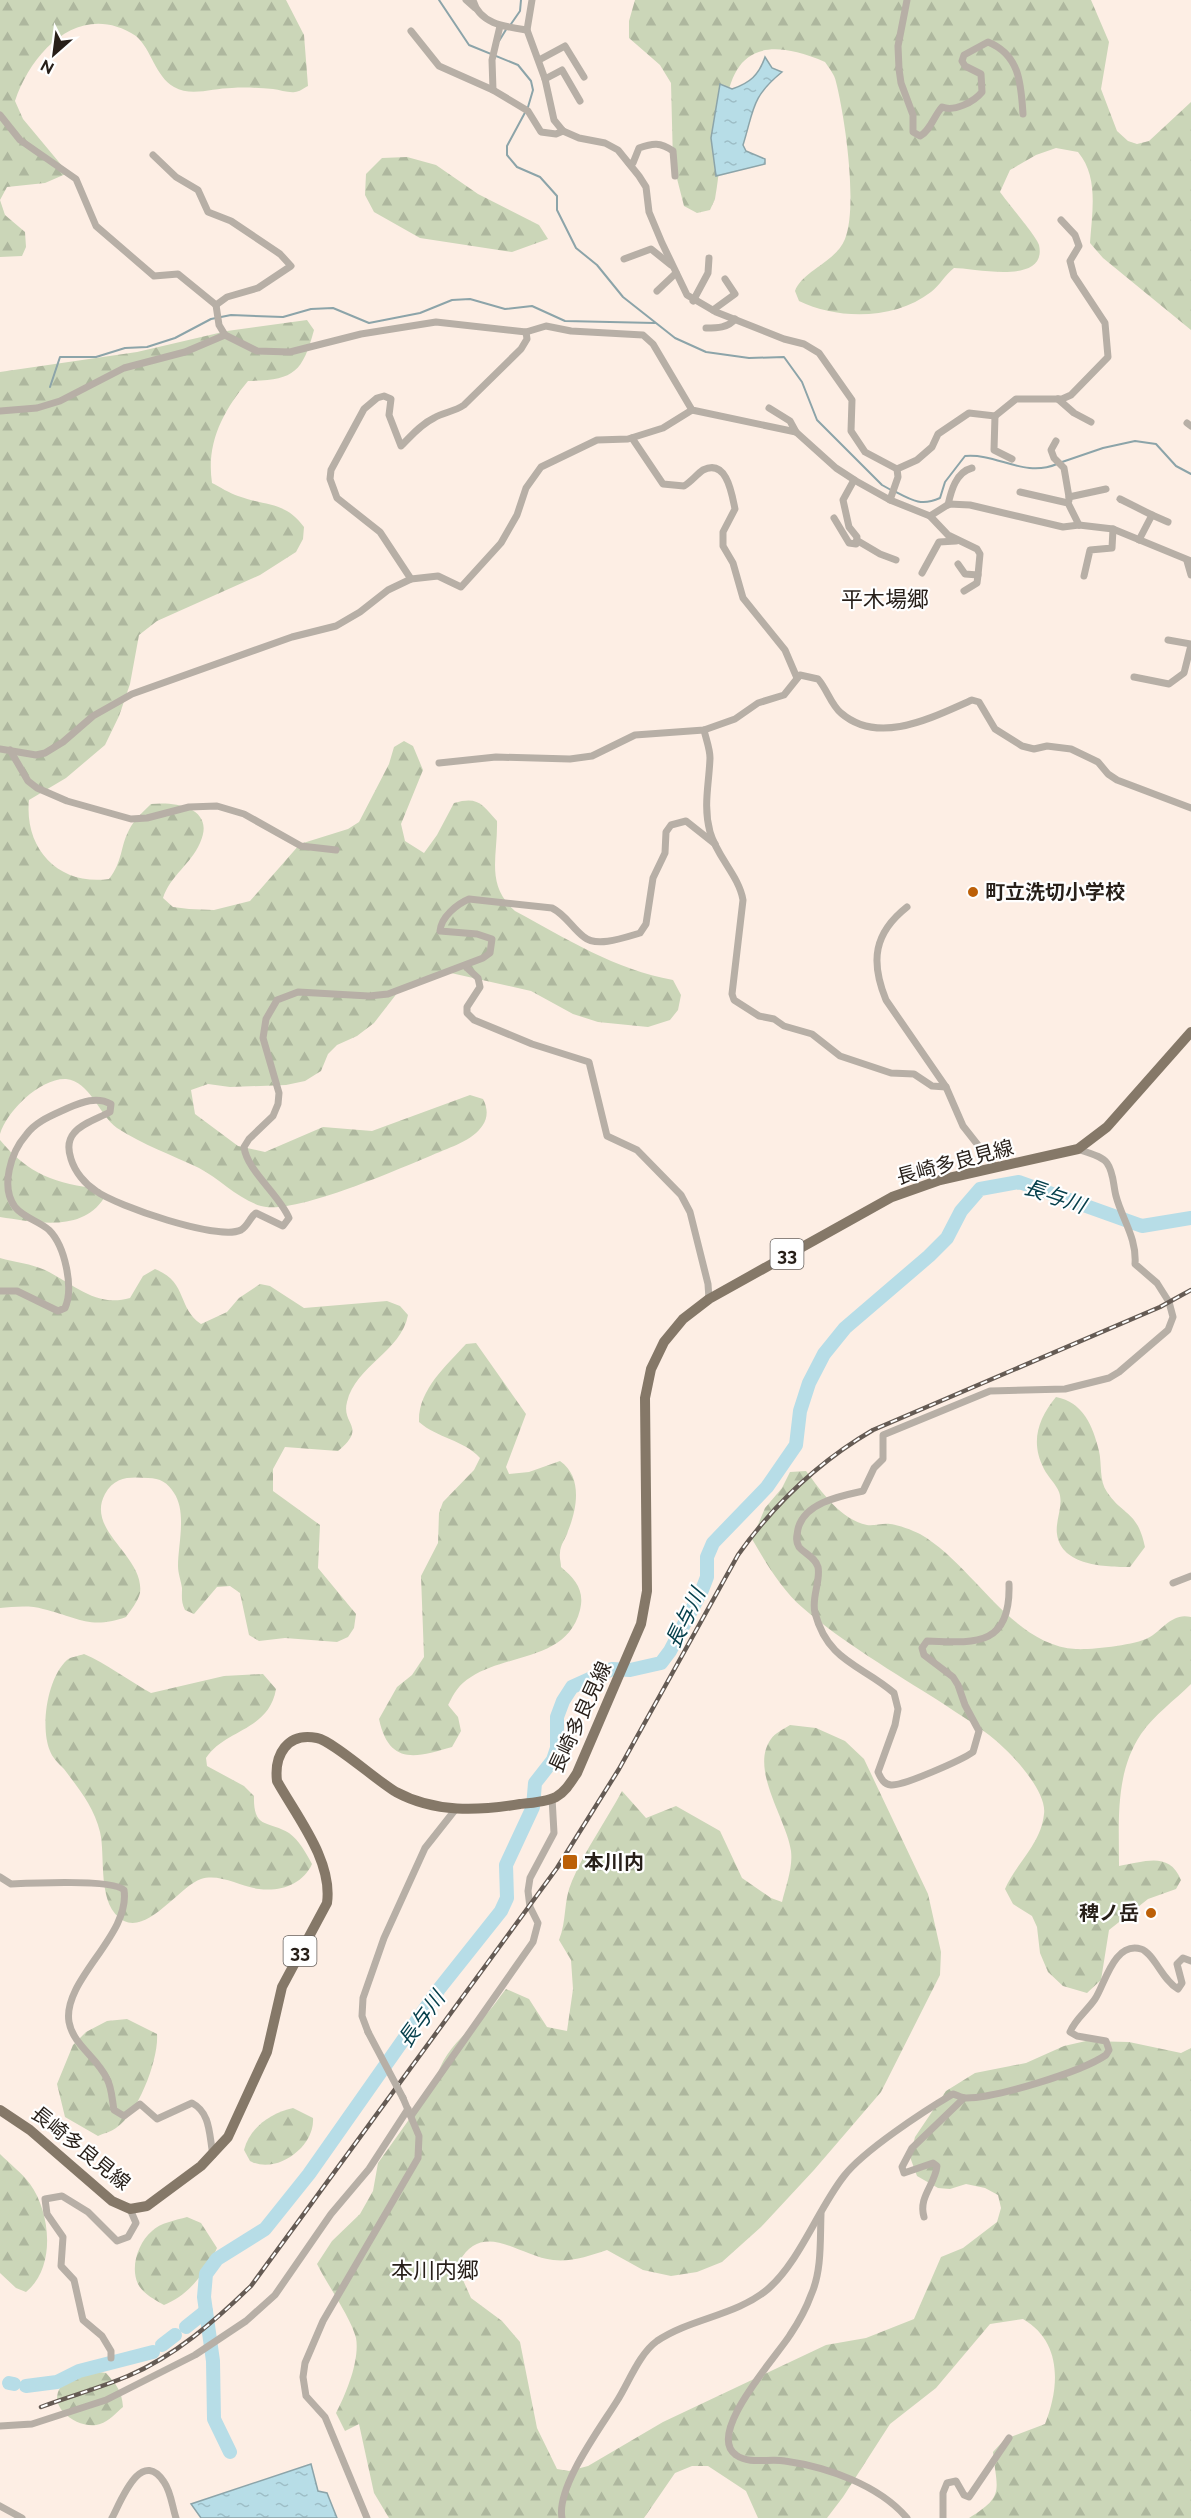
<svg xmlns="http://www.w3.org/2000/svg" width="1191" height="2518" font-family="Raleway,'Noto Sans JP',sans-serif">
  <defs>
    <pattern id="forest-firs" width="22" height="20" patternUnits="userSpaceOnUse" patternTransform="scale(1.5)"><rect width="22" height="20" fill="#cbd6b8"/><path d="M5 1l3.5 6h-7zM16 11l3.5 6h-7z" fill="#aeb79e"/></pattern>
    <pattern id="water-ripples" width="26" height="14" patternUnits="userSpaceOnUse" patternTransform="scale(1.5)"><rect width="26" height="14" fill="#b7dde7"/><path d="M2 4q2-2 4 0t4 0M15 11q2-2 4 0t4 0" fill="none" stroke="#9dbdc6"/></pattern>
  </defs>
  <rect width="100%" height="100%" fill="#fdeee4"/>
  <!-- forest -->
  <g fill="url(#forest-firs)">
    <path d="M0 0H286L304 35 308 86C304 88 299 92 295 92 289 93 280 90 273 89 260 88 245 87 232 88 213 88 191 97 174 87 155 76 152 50 136 36 81 0 32 50 15 101L23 119 68 173 45 183 7 187 0 200 5 215 25 232 26 247 22 256 0 257Z"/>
    <path d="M635 0H1091L1109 42 1101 89 1117 131 1128 141 1137 144 1149 141 1191 102V330L1103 258 1090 243C1092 212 1099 177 1078 152L1056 148 1036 155 1010 170 1000 192C1007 202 1037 237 1039 245 1048 286 974 268 954 268 945 275 940 285 931 292 895 320 838 320 799 301L795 291C802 271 836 262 845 239 858 206 845 117 836 82 835 75 829 68 825 62 705 11 730 126 715 199L710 210 697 213 684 206 673 163 671 83 660 65 629 38V21Z"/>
    <polygon points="407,157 436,165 478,194 539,225 548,239 512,252 420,238 374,212 365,195 366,174 382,158"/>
    <path d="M307 320 314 330C302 374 293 380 248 381 223 411 206 443 212 483 220 487 229 493 238 496 265 506 285 501 304 527L303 539 296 552 260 575 157 621 139 635 130 684 119 716 105 745 66 778 29 800C24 850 60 886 109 879 123 861 120 847 129 830 134 820 143 812 151 804 176 801 216 808 200 843 191 864 170 876 163 898L173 907 189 909 214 910 250 901 300 844 348 829 359 822 389 764 394 747 404 741 413 746 423 770 401 824 405 841 424 853 437 835 454 803C478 796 482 804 497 821 498 856 485 885 515 911 565 938 616 970 673 980L681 995 678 1010 670 1020 648 1027 598 1022 573 1014 531 991 442 971 398 992 374 1023 357 1036 337 1045 328 1054 321 1071 305 1081 286 1085 230 1087 208 1084 191 1090 195 1114 238 1146 265 1152 323 1127 372 1131 470 1095 483 1099C497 1126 468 1141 447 1149 409 1164 297 1216 261 1206 238 1199 220 1179 199 1168 172 1155 143 1145 117 1128 99 1115 90 1081 66 1079 40 1078 7 1111 0 1134V372L137 352 227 331Z"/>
    <path d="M0 1140C28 1174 56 1184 100 1189L104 1198C82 1233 35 1222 0 1217Z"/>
    <path d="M0 1258C14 1262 32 1264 45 1270 74 1284 96 1308 130 1298L143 1276 155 1269C188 1282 177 1308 201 1324L227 1312 239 1298 260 1284 270 1286 304 1308 387 1301 400 1306 408 1315C401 1352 356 1365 347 1402 341 1425 368 1426 338 1451L285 1447 273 1469V1491L320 1525 318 1568 356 1614 354 1628 348 1637 337 1642 285 1638 259 1641 249 1635 240 1593 230 1586 217 1587 194 1614 185 1610C181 1602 182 1597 182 1588 181 1581 178 1573 178 1566 178 1545 187 1512 174 1493 168 1483 160 1478 148 1478 130 1477 115 1476 105 1494 85 1531 145 1556 140 1593 138 1601 131 1610 126 1617 90 1630 77 1617 43 1609 30 1605 13 1607 0 1608Z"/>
    <path d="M476 1343 526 1414 506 1467 509 1474 529 1472 560 1461C583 1477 577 1509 568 1531 566 1538 560 1545 560 1553 559 1557 561 1562 561 1567 575 1579 585 1590 580 1610 567 1661 508 1653 471 1677 459 1684 454 1693 448 1705L458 1717 461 1731 452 1747C415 1758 389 1765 379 1719L397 1687 412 1675 424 1657 421 1576 438 1543 439 1513 443 1502 474 1470 480 1458C464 1440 437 1438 419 1422 418 1390 446 1366 466 1344Z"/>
    <path d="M1056 1397C1083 1402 1093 1426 1099 1451 1102 1464 1099 1481 1107 1492 1124 1517 1137 1510 1145 1547L1130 1567C1106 1567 1061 1566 1057 1534 1055 1520 1064 1506 1059 1492 1056 1484 1048 1477 1044 1469 1030 1442 1038 1419 1056 1397Z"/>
    <path d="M806 1471C821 1491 841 1520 867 1525 874 1526 883 1523 890 1524 899 1525 912 1530 920 1534 974 1565 1011 1645 1076 1649 1091 1650 1135 1645 1148 1638 1163 1630 1172 1612 1191 1617V1684C1175 1700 1154 1715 1141 1734 1115 1773 1119 1820 1119 1866 1145 1862 1169 1851 1181 1880L1176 1889 1148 1899 1109 1930 1101 1980 1087 1993 1063 1986 1048 1972 1040 1953 1037 1927 1032 1916 1013 1904 1005 1889C1017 1862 1041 1844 1044 1814 1047 1794 1019 1762 1005 1749 986 1730 961 1716 939 1701 896 1674 841 1641 803 1608 781 1589 766 1563 752 1539L765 1508 782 1488 790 1472Z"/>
    <path d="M84 1654C106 1663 129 1681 151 1693L224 1676 263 1674 276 1689C269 1731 225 1729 206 1758L207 1766 244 1786 254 1796C253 1830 269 1820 289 1833 299 1840 306 1853 312 1864 303 1884 281 1892 259 1889 241 1887 220 1873 201 1879 180 1886 149 1933 124 1921 96 1906 106 1856 100 1832 94 1807 79 1789 64 1769 59 1764 52 1757 50 1751 40 1728 47 1678 67 1660 70 1657 79 1656 84 1654Z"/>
    <path d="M790 1725 816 1728 845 1741 864 1759 928 1894 941 1952 940 1975 881 2092 814 2170 761 2227 722 2262 697 2272 671 2276 643 2270 607 2250C589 2256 572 2262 553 2260 518 2256 483 2219 459 2262L463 2280 471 2298 502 2321 520 2342 537 2428 557 2469 569 2471 588 2466 663 2422 826 2345 866 2338 914 2319 941 2257 963 2248 997 2222 1001 2208 998 2195 985 2188 966 2184 950 2189 938 2188 917 2176 910 2157 915 2137 946 2091 975 2073 1026 2063 1064 2046 1086 2041 1129 2042 1181 2053 1191 2048V2518H969C1005 2496 997 2491 993 2452L1005 2439 1045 2424C1060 2386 1062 2342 1023 2319L990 2324 936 2388 890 2424 843 2497 827 2518H758L746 2491 708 2466H692L675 2473 644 2518H389L374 2493 359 2424 345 2431 336 2413C346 2394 360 2360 356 2338 351 2318 327 2284 317 2264L332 2241 360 2214 373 2191 378 2163 435 2083C442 2052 463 2036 485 2015 493 2008 499 1997 506 1989L529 1999 547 2027 567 2031 573 1989 571 1960 559 1940C567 1921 563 1901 572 1881 585 1850 606 1821 622 1791L646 1818 676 1806 720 1831 742 1878 771 1898 782 1902C786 1885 793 1868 791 1851 787 1820 749 1769 771 1739 775 1733 784 1729 790 1725Z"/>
    <path d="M127 2019 157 2034C159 2059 138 2114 116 2128 111 2132 104 2133 98 2136L65 2117 57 2084 73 2045 86 2032 107 2021Z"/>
    <path d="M293 2108 313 2118C315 2147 276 2175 250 2161L244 2150C250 2127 271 2113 293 2108Z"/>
    <path d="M0 2154C10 2164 22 2173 30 2184 51 2213 56 2268 26 2292L16 2288 0 2273Z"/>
    <path d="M187 2217 201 2223 217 2248C206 2272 189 2295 164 2305 154 2299 143 2294 138 2284 130 2267 138 2243 152 2231 160 2223 176 2220 187 2217Z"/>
    <path d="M91 2371 106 2373C116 2384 122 2391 123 2407 116 2413 109 2421 100 2424 80 2431 44 2407 62 2385 69 2377 82 2374 91 2371Z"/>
  </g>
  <!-- water -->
  <g fill="url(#water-ripples)" stroke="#8ca4a9" stroke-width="1.5">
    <path d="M765 57 772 68 782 72C751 97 754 110 743 145L746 151 765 159V164L716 176 711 138 720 84 732 89C750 83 759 75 765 57Z"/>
    <polygon points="311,2464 318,2491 327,2493 337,2518 201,2518 191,2504"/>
  </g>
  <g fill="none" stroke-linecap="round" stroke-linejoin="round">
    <!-- stream -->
    <g stroke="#8ca4a9" stroke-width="2">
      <polyline points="439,0 469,45 518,65 531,81 533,90 528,107 507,146 507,155 517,167 540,177 549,187 557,196 557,210 576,248 597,265 623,297 675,338 706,352 749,358 784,357 802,382 817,420 882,485 891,490"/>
      <polyline points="511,24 520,11 521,0"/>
      <polyline points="499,41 507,28"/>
      <polyline points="50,387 60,357 96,357 125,348 147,347 175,338 211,319 231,315 283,317 311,309 333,308 369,323 420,313 452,300 470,299 505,309 532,306 565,321 655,323"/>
      <polyline points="1062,462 1103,448 1135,441 1156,444 1176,466 1191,474"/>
      <path d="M896 492C913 501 922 506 940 498L945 482 965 456C997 453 1024 478 1057 464"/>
    </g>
    <!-- river -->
    <g stroke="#b7dde7" stroke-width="14">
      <polyline points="186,2327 206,2311"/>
      <polyline points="162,2345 175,2335"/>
      <polyline points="9,2383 14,2384"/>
      <polyline points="26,2386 57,2382 79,2371 153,2352"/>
      <polyline points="230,2452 214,2419 213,2361 204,2297 206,2274 217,2259 265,2229 309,2174 439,1989 501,1911 507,1898 506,1865 533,1807 535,1783 553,1760 557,1748 557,1717 563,1701 572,1687 612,1669 630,1670 661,1663 670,1651 702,1590 707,1577 707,1557 713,1543 767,1487 796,1445 800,1411 809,1383 824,1354 845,1328 929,1256 947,1238 961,1211 980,1189 1019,1182 1142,1226 1191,1218"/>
    </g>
    <!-- minor -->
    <g stroke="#b7afa6" stroke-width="7">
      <polyline points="466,0 475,8"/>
      <path d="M473 0C479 24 506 27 527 30"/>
      <polyline points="532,0 527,30 545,79 554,120 563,131 579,138 605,143 618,150 639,176 646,187 649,212 662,243 687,295 716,312 784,339 804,344 819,353 852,400 851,431 865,452 897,469 917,460 932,447 938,434 969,413 995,416 1016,399 1062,399 1071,395 1108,357 1105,323 1074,276 1070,261 1079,246 1075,235 1061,220"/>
      <path d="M907 0 898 46 899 69 901 83 913 115V132L920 136C930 131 934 116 942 107 954 112 974 102 982 92L981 74 965 66 962 61 964 55 988 42C1020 55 1021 84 1023 114"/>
      <polyline points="411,31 439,66 493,90 528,111 541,132 556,134 563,131"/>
      <polyline points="539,60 565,46 584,77"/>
      <polyline points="545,79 562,70 580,101"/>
      <polyline points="493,90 492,60 500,26"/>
      <polyline points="0,115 20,140 76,179 96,226 154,276 178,274 216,305"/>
      <polyline points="153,155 176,177 198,190 208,212 231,221 280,254 291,266 258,288 227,297 216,305"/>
      <path d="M629 163H633L639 148C653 143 660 142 673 151L675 176"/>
      <polyline points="624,259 651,249 671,265"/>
      <polyline points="657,291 676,273"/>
      <polyline points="693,301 708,273 709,258"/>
      <polyline points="216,305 219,325 225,335 257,351 290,352 361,334 436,322 526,332 546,326 571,331 643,335 653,344 692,410 796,432 836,468 856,481 890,500 930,516 949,504 970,505 1063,527 1079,525 1113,529 1191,561"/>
      <polyline points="713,310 735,294 725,279"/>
      <path d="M706 328C717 328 728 328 735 319"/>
      <polyline points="1058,399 1074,413 1091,422"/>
      <polyline points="769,408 790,421 796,432"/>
      <polyline points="0,411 37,408 60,401 124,368 185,352 225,335"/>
      <polyline points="995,416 994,450 1012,459"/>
      <polyline points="1187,423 1191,426"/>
      <path d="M632 438 663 484 684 486C691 482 697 474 703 470 727 458 732 495 735 509L723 532V546L733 563 743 598 785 650 797 678"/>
      <polyline points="1056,441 1051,450 1054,458 1064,468 1069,497"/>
      <polyline points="1020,492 1068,503 1079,525"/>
      <polyline points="1120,499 1152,515"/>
      <polyline points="890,500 898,477 897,469"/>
      <polyline points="1069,500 1069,497 1106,489"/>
      <path d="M948 505C951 491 956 472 972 468"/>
      <polyline points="930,516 948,535 977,549 980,554 978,575 965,574 958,564"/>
      <polyline points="834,518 849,543 856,544 857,537 849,527 843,500 854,480"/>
      <polyline points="1139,540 1152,515 1168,522"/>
      <polyline points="858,541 880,554 896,560"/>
      <polyline points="1187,561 1191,575"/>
      <polyline points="922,573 939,542 956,541"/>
      <polyline points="1084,576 1090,550 1112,548 1113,529"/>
      <path d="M411 579 380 532 337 498 330 479 331 470 364 409 377 398 384 396 391 399 389 415 401 446C411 436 421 424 434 418 444 412 454 412 464 405L521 349 527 339 526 332"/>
      <polyline points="964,591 977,583 978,575"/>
      <polyline points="1168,640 1191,644"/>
      <polyline points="1134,677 1169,684 1184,673 1191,645"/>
      <path d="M704 730C706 739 710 749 710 758 709 785 703 805 710 832 717 857 739 876 743 900L732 994 734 1000 759 1016 774 1019 784 1026 812 1034 840 1056 891 1073 914 1074 932 1086 946 1087"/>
      <polyline points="0,749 36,755 45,753 63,742 93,716 132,694 292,637 336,626 360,612 388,590 411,579 438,576 461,587 501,543 517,515 526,488 541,467 597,440 628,439 663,428 692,410"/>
      <polyline points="10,750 28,781 37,788 67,801 131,819 147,818 189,807 217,806 244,814 301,846 336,850"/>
      <path d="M439 763 496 757 570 759 592 756 635 735 704 730 735 719 758 703 784 695 800 675 818 679C827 689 831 705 841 713 879 746 933 717 972 700L979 702 995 729 1022 746 1034 749 1047 746 1071 749 1098 762 1108 774 1117 780 1191 808"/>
      <path d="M907 907C874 933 870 961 886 1000L946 1087 963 1126 996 1168"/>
      <polyline points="466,967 478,978 480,987 467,1007 467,1013 474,1020 532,1044 589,1062 607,1136 637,1150 681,1195 690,1212 708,1284 709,1299"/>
      <path d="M0 1291H17L58 1311 65 1308C74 1288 65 1246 49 1230 39 1221 24 1218 15 1207 0 1187 11 1152 26 1135 36 1121 53 1115 68 1108 82 1102 97 1096 111 1104L110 1112C99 1118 82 1123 74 1133 68 1140 68 1150 71 1159 75 1172 85 1184 96 1191 117 1206 218 1241 241 1230 248 1226 250 1217 256 1213L283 1226 289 1218C279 1194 247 1171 244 1147L249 1139 273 1116 278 1104 279 1093 263 1038 266 1019 277 1000 298 992 369 996 388 994 483 958 490 953 492 939 477 934 440 931C441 917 457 904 469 899L552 908C566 915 572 928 584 937 597 948 626 937 640 933L646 924 653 878 665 853 666 832 671 825 686 821 715 844"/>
      <polyline points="1173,1583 1191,1576"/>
      <path d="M1009 1584C1011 1647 975 1643 927 1641L922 1648 924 1655 953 1677 958 1685 965 1705 979 1731 973 1752C962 1760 903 1786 891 1785 883 1784 881 1778 878 1772L895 1725 898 1709 894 1693C862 1665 828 1662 815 1613 811 1598 821 1581 818 1567 815 1557 805 1554 799 1547 795 1541 797 1535 798 1529 804 1503 840 1496 863 1491L874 1468 883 1459V1435L990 1391 1065 1389 1109 1378 1119 1372 1168 1330 1173 1317 1169 1302 1157 1283 1135 1264C1137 1238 1122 1219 1116 1196 1113 1185 1114 1173 1107 1163 1101 1155 1087 1153 1078 1149"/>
      <path d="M0 1877 11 1884C31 1883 114 1879 124 1890 131 1935 62 1980 69 2022 73 2045 98 2058 107 2079 112 2088 112 2100 114 2110L124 2116 140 2104 157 2119 192 2103C211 2113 209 2135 213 2155"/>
      <polyline points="368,2032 362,2016 363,1998 384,1938 425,1848 455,1810"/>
      <polyline points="411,2116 533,1942 538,1923 530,1907 528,1891 530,1878 554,1833 552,1798"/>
      <path d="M821 2214C820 2240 822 2271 811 2295 806 2309 798 2323 790 2335 777 2356 705 2434 736 2455 750 2465 769 2458 785 2461 827 2467 879 2485 907 2518"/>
      <path d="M924 2217C918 2197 935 2185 937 2166L933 2163 904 2173 902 2167 912 2148 964 2098"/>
      <polyline points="111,2358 111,2351 102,2336 83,2320 74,2280 61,2266 63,2237 47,2214 45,2199 62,2196 88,2212 117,2241 128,2237 136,2223 130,2209"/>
      <polyline points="0,2426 32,2424 106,2400 195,2355 246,2321 275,2295 331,2214 369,2169 408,2109"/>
      <polyline points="0,2506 22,2518"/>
      <path d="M112 2518C121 2501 141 2447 164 2482 171 2492 172 2506 176 2518"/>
      <polyline points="367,2518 325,2417 306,2396 303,2377 305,2363 323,2321 418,2158 419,2136 403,2098"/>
      <path d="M562 2518C556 2487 601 2427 617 2401 629 2382 639 2354 657 2341 691 2318 736 2316 768 2289 800 2261 818 2209 844 2176 863 2151 924 2111 953 2094 957 2095 962 2098 966 2098 996 2098 1081 2072 1106 2055L1109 2050 1106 2041 1077 2036 1070 2032C1075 2019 1087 2011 1095 1999 1105 1984 1114 1941 1141 1949 1154 1953 1162 1980 1178 1989L1182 1983 1177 1964 1183 1958 1191 1961"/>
      <polyline points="943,2518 943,2493 947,2483 956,2481 964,2495 969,2497 1009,2438"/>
    </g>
    <!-- primary -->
    <path stroke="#857868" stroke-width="10" d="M0 2110 30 2130 112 2201 130 2209 147 2206 201 2166 228 2137 267 2052 282 1987 327 1903C333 1861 297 1817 277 1781 274 1755 287 1732 317 1738 333 1741 377 1781 396 1792 435 1813 478 1811 520 1804 532 1803 546 1802 556 1797 566 1791 571 1782 577 1773L641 1624 647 1591 645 1398 651 1369 664 1342 683 1319 709 1299 892 1197 940 1180 1078 1149 1107 1127 1191 1032"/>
    <defs>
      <path id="rail" d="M41 2407C70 2396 100 2388 128 2376 175 2356 215 2321 251 2286L557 1868 619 1769 738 1555C775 1503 818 1462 873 1430L1160 1307 1191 1290"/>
    </defs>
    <!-- rail casing -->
    <use href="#rail" stroke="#655b54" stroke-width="4.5"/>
    <!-- rail -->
    <use href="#rail" stroke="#fff" stroke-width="2" stroke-dasharray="7" stroke-linecap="butt"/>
    <!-- minor-bridge -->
    <polyline stroke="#b7afa6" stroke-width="7" points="368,2032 403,2098"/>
  </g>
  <!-- markers -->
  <g fill="#bc6008" stroke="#fff" stroke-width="2">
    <circle cx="973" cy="892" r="6"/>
    <rect x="562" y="1854" width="16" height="16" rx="3"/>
    <circle cx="1151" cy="1913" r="6"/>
  </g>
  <g text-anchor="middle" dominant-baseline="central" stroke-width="4.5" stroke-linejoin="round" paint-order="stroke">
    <!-- shield labels -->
    <g fill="#fff" stroke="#68625e" stroke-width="1.5">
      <rect x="770.5" y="1239" width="33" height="30" rx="4.5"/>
      <rect x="283.5" y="1936" width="33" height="30" rx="4.5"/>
    </g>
    <g font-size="18" font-weight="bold" fill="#271f19">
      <text x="787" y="1254">33</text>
      <text x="300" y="1951">33</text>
    </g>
    <!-- poi labels -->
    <g font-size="20" font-weight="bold" fill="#271f19" stroke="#fff" text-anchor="start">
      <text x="985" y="892">町立洗切小学校</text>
      <text x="584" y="1862">本川内</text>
      <text x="1139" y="1913" text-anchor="end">稗ノ岳</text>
    </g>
    <!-- street labels -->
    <g font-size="20" fill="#271f19" stroke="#fff">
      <text transform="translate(955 1162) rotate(-15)">長崎多良見線</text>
      <text transform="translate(580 1717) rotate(-65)">長崎多良見線</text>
      <text transform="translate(81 2148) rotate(39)">長崎多良見線</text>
    </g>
    <!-- water labels -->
    <g font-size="21" font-style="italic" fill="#06404c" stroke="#fff">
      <text transform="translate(1055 1196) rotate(19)">長与川</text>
      <text transform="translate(685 1618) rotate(-64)">長与川</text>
      <text transform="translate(421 2019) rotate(-54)">長与川</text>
    </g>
    <!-- quarter labels -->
    <g font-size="22" fill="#271f19" stroke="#fff">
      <text x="885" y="599">平木場郷</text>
      <text x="435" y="2270">本川内郷</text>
    </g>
  </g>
  <!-- north arrow -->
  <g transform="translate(54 54) rotate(208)" stroke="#ffffff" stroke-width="4.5" paint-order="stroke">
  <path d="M0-4.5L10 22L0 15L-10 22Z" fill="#271f19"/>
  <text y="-9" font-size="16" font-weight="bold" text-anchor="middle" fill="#271f19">N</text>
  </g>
</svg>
